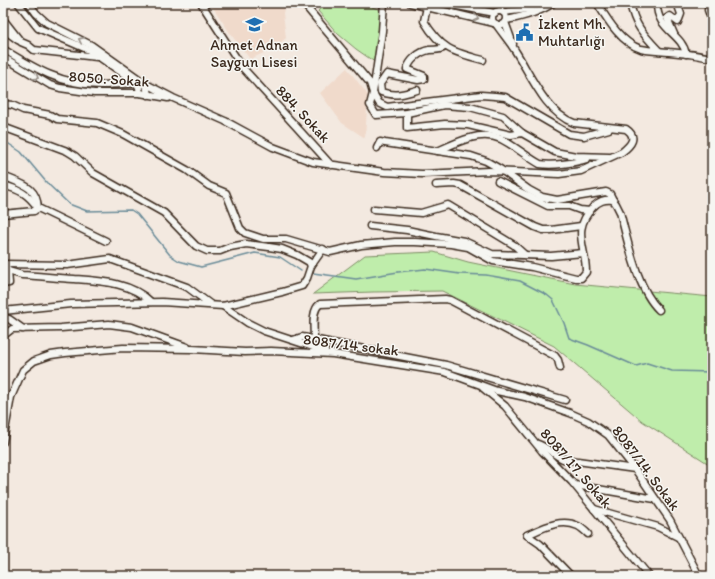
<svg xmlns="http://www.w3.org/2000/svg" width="715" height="579" font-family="Itim,sans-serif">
  <rect width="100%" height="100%" fill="#f3e9e0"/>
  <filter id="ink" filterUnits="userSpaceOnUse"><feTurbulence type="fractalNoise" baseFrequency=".025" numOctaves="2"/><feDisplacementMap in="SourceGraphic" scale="8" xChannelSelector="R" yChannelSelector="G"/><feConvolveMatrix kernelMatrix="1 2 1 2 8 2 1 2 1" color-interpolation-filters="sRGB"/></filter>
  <g filter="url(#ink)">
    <!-- built -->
    <g fill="#f0dacb">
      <polygon points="210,3 286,3 283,13 286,38 273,49 250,59 232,36"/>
      <polygon points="347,68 368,95 365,138 342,123 320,93"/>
    </g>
    <!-- green -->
    <g fill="#bfedab" stroke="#7d8c64">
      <polygon points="325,3 373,3 372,7 382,10 376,63 356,49 338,34 318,11"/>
      <polygon points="434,252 468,262 575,284 712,297 712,466 642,421 554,346 442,291 373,292 313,294 365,255"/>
    </g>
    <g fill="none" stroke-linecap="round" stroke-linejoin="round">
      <!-- stream -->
      <g stroke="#698b98" stroke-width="1.5">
        <polyline points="3,140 21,152 47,183 69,204 87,211 131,210 137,214 170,255 179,261 201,267 255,253 280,257 301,271"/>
        <polyline points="313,273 356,279 398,272 425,269 460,274 486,275 520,281 547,295 553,300 564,323 569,338 588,345 636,366 647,363 672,371 712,372"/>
      </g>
      <defs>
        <g id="minor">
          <polyline points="18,3 38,28 89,50 137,83 139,88 140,93"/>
          <path d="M29 3 36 13 47 23 91 45 146 84 173 98 225 121 273 147 313 162 384 172 422 174 489 171 559 174 581 171 622 152C631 145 638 137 626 129L574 123C546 113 531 76 516 52 510 42 502 33 496 24"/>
          <polyline points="201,3 242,67 331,165"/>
          <polyline points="303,3 370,83 373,93 370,105 376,115 407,113 444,105 470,107 503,116 522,133 555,152 576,156 609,157"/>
          <polyline points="384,3 382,31 373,93 379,103 387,107 481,95 495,96 505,97 569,134 584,136 609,129"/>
          <polyline points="410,3 494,23"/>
          <polyline points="441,3 495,13"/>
          <path d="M597 3C607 19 621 43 641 49 650 51 660 51 669 52 684 53 698 55 712 58"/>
          <path d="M630 3C635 26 643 34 659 51"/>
          <path d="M657 3C656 30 682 33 686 54"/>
          <polyline points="712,3 709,5 708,10 712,21"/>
          <path d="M427 7 424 21C441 49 452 52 483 60"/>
          <polyline points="500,11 503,3"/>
          <circle cx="499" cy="18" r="7"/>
          <polyline points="503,12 529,9 541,3"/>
          <polyline points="3,19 21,42 28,45 34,50 97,57"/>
          <path d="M506 20C522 17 539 13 553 3"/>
          <polyline points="505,22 513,44"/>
          <polyline points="3,29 18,40"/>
          <polyline points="674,34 667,18 670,16 678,22 681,14 677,3"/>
          <path d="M3 49C34 68 61 85 100 85 115 85 131 82 146 84L148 95"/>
          <polyline points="3,57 50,85 60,88 94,93 140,93 168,98"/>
          <path d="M417 90C402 94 397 97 381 92L380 84 387 74 418 80 424 79V76L407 69C410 60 419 52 429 50 436 49 438 51 445 47"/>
          <path d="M3 104 12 105 23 110 50 115 57 119 97 123 123 134 187 170 209 186 226 193 240 228 245 233 263 239H286L330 252 361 245 395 242H415L451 244 468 247 493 261 532 267 576 278H581L586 272C586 245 571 231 593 207 599 201 604 199 613 200L616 204 620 212C628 242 637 289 659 310"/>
          <polyline points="407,113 407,128 445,124 468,125 511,135 522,133"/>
          <polyline points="3,127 67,151 75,156 93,173 164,213 196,246 207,251 220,251 230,247 246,244 269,247 282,249 297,255 309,262 311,266 307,278 302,286 282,292 223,306 162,302 71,304 3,311"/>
          <polyline points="377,148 380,142 385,143 471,156 486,161 500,169 529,190 542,197 557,200 606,192 610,194 613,200"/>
          <path d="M438 151C457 142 480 130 501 139 515 146 527 157 540 164 553 166 575 163 587 159"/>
          <path d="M3 176C21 184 37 186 38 208L34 211 3 214"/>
          <polyline points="498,181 548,206 569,206 580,210 590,211"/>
          <path d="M3 185C20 190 27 193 38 208L106 241"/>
          <polyline points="436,185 454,184 460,185 535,227 543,230 551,230 581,226"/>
          <polyline points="374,209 421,213 448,205 514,245 525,255"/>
          <polyline points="370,226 407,230 436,236 464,241 492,254 551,256 583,253"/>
          <polyline points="3,264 67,265 110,259 187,287 210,304"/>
          <polyline points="311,266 323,249"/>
          <path d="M8 271 22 275C39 276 57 278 74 279 101 281 131 282 151 302"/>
          <polyline points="3,284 9,283 8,271 7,269"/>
          <polyline points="223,306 248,323 264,331 325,351"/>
          <polyline points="3,317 9,319 23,329"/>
          <polyline points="3,336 12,329 61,328 109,324 132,327 187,347"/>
          <path d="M314 339C314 329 311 310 320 304L445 299 450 300 555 356 558 360 560 368"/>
          <polyline points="293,340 302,337 446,365 565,400"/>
          <polyline points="483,388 505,406 542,451 572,482 649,576"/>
          <polyline points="3,442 11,397 23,370 34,361 51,355 65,353 123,348 192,349 245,352 271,351 333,354 445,372 497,391 525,397 570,413 588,421 608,435 635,469 670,520 699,576"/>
          <path d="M538 444C547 447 554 455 563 459L635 469"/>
          <polyline points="575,485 655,499"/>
          <polyline points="594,509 658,527 678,537"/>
          <path d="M527 535C543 528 561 518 578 526 582 528 585 531 588 534"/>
          <polyline points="527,535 540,544 571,576"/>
        </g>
      </defs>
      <!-- minor casing -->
      <use href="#minor" stroke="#3b2a1e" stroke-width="9"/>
      <!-- minor -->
      <use href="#minor" stroke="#f6f6f2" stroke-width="6"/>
    </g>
    <!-- one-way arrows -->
    <defs><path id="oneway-chevron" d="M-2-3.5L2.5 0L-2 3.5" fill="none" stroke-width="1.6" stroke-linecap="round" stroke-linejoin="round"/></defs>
    <g stroke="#989088">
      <use href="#oneway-chevron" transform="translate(476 18) rotate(14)"/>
      <use href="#oneway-chevron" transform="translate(81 40) rotate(-154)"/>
      <use href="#oneway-chevron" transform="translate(36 77) rotate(31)"/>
    </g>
  </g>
  <!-- icons -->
  <defs>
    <symbol id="school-bare" viewBox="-9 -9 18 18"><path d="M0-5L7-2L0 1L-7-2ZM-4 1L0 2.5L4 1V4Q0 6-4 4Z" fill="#1f6fb2" stroke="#f6f6f2" stroke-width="2.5" paint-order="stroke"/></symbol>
    <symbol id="civic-bare" viewBox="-9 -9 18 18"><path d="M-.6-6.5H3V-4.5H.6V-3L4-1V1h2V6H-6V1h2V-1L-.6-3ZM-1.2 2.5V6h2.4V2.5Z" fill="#1f6fb2" stroke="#f6f6f2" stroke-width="2.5" paint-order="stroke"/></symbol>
  </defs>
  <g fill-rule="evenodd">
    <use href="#school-bare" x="242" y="12" width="25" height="25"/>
    <use href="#civic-bare" x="512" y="20" width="25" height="25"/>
  </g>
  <g text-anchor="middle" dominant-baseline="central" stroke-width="3" stroke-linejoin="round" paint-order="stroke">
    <!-- poi labels -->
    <g font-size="15" fill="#3b2a1e" stroke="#f6f6f2" text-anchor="start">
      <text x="538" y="24">İzkent Mh.<tspan x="538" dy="17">Muhtarlığı</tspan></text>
      <text x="254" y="45" text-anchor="middle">Ahmet Adnan<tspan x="254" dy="17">Saygun Lisesi</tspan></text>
    </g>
    <!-- street labels -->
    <g font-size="15" fill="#3b2a1e" stroke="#f6f6f2">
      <text transform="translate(109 79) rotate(4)">8050. Sokak</text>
      <text transform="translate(303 114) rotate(47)">884. Sokak</text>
      <text transform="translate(351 345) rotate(7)">8087/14 sokak</text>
      <text transform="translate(576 468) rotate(49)">8087/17. Sokak</text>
      <text transform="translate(646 468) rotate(53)">8087/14. Sokak</text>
    </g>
  </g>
  <!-- margin -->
  <rect width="715" height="579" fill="none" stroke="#f6f6f2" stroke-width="16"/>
  <rect x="8" y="8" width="699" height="563" fill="none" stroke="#3b2a1e" stroke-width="1.5" filter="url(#ink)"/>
</svg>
